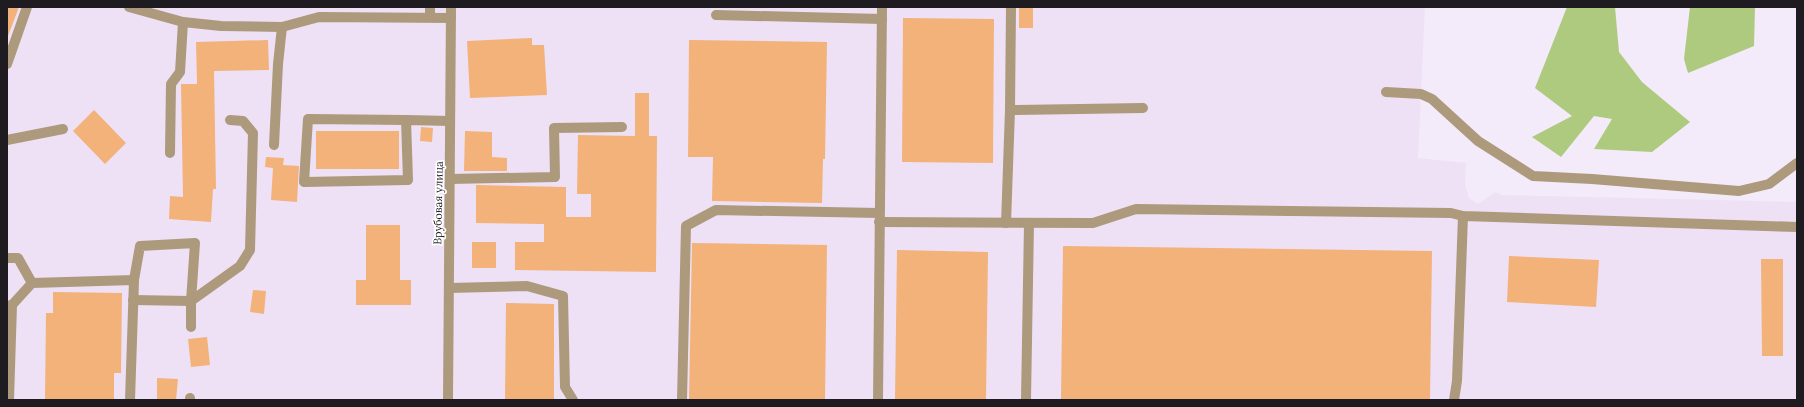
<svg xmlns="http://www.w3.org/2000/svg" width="1804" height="407" font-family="Lora,serif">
  <rect width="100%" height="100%" fill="#f3ebf9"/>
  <!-- built -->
  <polygon fill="#eee1f6" points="7,7 1425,7 1418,158 1466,163 1465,184 1469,198 1478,204 1495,192 1501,195 1797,202 1797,400 7,400"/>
  <!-- forest -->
  <g fill="#aeca7f">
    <polygon points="1567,7 1615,7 1619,52 1642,82 1690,122 1652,152 1594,149 1612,119 1594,116 1561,157 1532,137 1572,116 1535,88"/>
    <polygon points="1690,7 1755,7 1754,46 1688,73 1684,59"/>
  </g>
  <!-- building -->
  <g fill="#f2b279">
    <polygon points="7,7 19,7 8,36 7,36"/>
    <rect x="1019" y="8" width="14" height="20"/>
    <polygon points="903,18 994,19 993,163 902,162"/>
    <polygon points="532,38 532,45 544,45 547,95 470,98 467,41"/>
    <polygon points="268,40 269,70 214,71 216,189 213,189 211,222 169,219 170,196 183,197 181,84 197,84 196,42"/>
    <polygon points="689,40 827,42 825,159 823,159 822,203 712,201 713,157 688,157"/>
    <polygon points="635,93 649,93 649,136 657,136 656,272 515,270 515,242 544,242 544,224 476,223 476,185 566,187 566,217 591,217 591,194 577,194 578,135 635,136"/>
    <polygon points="94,110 126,143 105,164 73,131"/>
    <polygon points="421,127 433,128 432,142 420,141"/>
    <rect x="316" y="131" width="83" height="38"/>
    <polygon points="465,131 492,132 492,157 507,158 507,171 464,171"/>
    <polygon points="266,157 284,158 283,165 299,166 297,202 271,200 273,168 265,167"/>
    <polygon points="366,225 400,225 400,280 411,280 411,305 356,305 356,280 366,280"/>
    <rect x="472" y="242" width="24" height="26"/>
    <polygon points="692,243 827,245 825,400 689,400"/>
    <polygon points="1063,246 1432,251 1430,400 1061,400"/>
    <polygon points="897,250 988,252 986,400 895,400"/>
    <polygon points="1509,256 1599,260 1596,307 1507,302"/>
    <polygon points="1761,259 1783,259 1783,356 1762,356"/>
    <polygon points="253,290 266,291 264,314 250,312"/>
    <polygon points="53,292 122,293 121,373 114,373 114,400 45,400 46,313 53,313"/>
    <polygon points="506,303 554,304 554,400 505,400"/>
    <polygon points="207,337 210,365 191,367 188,339"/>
    <polygon points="157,378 178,379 176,400 157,400"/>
  </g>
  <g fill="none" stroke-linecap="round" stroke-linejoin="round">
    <!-- minor -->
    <g stroke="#ad9a7c" stroke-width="10">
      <polyline points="129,7 183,22 221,26 282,27 319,17 451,18"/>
      <polyline points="716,15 882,19"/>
      <polyline points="430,17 430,7"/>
      <polyline points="7,64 27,7"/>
      <polyline points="1386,92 1421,94 1432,99 1478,141 1533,176 1592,179 1739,191 1769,184 1797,163"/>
      <polyline points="1010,110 1143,108"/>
      <polyline points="406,120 308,119 304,182 408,180 406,120 450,121"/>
      <polyline points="7,140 63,129"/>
      <polyline points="274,145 278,64 282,27"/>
      <polyline points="170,153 171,84 180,72 183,22"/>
      <polyline points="450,179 555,177 554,128 622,127"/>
      <polyline points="879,222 1093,223 1136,209 1451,213 1463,216 1797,227"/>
      <polyline points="1006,223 1010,110 1011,7"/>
      <polyline points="7,258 18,258 32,283"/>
      <polyline points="134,280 140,246 195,243 191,301 191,327"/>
      <polyline points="449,288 527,286 563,296 565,387 573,400"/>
      <polyline points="133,300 191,301 240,266 250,250 253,133 243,121 230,120"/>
      <polyline points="7,306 12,305 32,283 134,280 130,400"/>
      <polyline points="9,400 12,305"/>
      <polyline points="190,400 190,398"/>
      <polyline points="448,400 451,7"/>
      <polyline points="682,400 686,226 716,210 879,213"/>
      <polyline points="878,400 882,7"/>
      <polyline points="1026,400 1029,223"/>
      <polyline points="1454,400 1457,381 1463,216"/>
    </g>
  </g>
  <g text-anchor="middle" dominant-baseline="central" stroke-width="3.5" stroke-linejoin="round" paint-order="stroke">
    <!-- street labels -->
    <g font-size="11" fill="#1f1c21" stroke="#fff">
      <text transform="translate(438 203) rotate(-89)">Врубовая улица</text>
    </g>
  </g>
  <!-- border -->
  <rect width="1804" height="407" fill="none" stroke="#1f1c21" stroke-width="16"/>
</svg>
